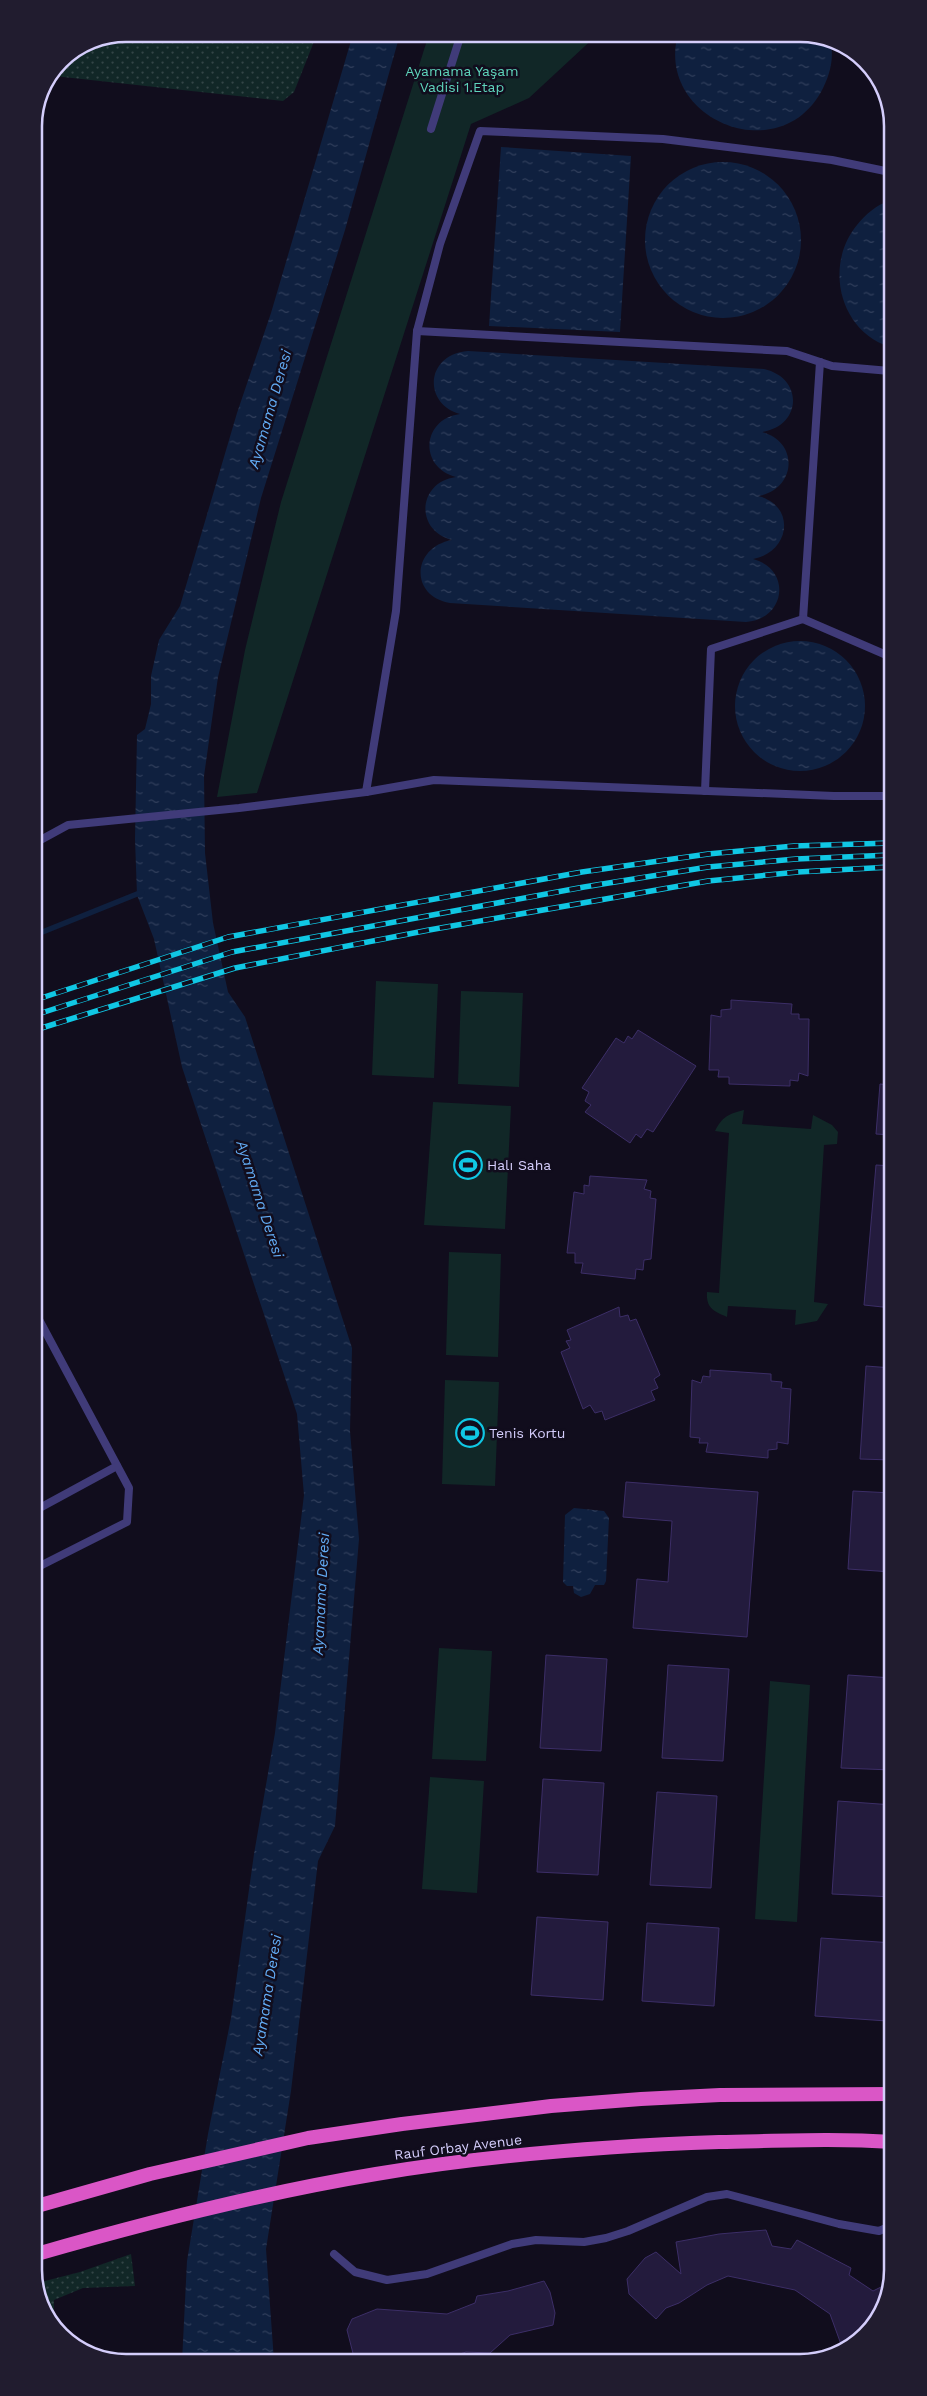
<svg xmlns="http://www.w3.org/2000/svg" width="927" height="2396" font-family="'Work Sans',sans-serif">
  <defs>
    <pattern id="grass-dots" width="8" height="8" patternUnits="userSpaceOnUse" patternTransform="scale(1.25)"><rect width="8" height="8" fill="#112727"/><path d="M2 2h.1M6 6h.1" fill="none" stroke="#334547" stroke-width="1.8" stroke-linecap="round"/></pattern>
    <pattern id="water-ripples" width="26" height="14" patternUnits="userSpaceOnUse" patternTransform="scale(1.25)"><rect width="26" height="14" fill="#0f203f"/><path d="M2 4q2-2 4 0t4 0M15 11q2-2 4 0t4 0" fill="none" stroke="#313f5c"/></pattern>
  </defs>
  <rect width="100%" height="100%" fill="#110d1d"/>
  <!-- grass -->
  <g fill="url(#grass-dots)">
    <polygon points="127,34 317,34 294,92 283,101 54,76 61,61 91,41"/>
    <polygon points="131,2254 135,2286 83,2288 54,2300 54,2320 37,2294 37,2283 80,2272"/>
  </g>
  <!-- green -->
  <g fill="#112727">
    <polygon points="429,34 598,34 529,98 471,124 257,793 217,797 245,650 281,502"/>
    <polygon points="376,981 438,984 434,1078 372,1075"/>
    <polygon points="461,991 523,993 519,1087 458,1084"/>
    <polygon points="433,1102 511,1106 505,1229 424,1225"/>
    <path d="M744 1110 742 1124 811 1129 813 1115 832 1125 838 1132 837 1144 824 1145 814 1302 828 1304 817 1321 795 1325 796 1310 728 1306 727 1317C713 1311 706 1308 707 1292L719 1293 729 1133 715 1131C722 1117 728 1114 744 1110Z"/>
    <polygon points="449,1252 501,1254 498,1357 446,1355"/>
    <polygon points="445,1380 499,1382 495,1486 442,1484"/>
    <polygon points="439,1648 492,1651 486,1761 432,1759"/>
    <polygon points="770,1681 810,1685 797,1922 755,1919"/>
    <polygon points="430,1777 484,1781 477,1893 422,1889"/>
  </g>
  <!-- water -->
  <g fill="url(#water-ripples)">
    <polygon points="353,34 400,34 345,230 261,498 218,677 204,776 205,853 213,923 228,992 245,1017 352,1348 350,1431 359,1539 335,1826 318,1861 291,2091 266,2249 274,2361 182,2362 187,2261 208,2134 231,2018 254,1854 275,1733 304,1495 297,1414 182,1067 154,939 137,895 135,839 137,735 145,729 151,704 151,676 159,640 180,606 237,413 271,313"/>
    <path d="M678 34H807L831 44C834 61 829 77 821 92 777 170 655 118 678 34Z"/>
    <polygon points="501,147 631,156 620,332 489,326"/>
    <circle cx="723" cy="240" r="78"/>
    <path d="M890 201V347C839 331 824 265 857 225 865 215 877 204 890 201Z"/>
    <path d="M468 351 764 369C804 378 802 426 762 432 800 442 796 490 758 496 796 505 791 552 753 559 792 569 786 619 746 622L450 603C409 596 412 547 452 540 414 530 418 482 456 477 418 467 422 419 460 414 422 403 426 354 468 351Z"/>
    <circle cx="800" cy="706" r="65"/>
    <polygon points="574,1508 604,1511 609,1518 606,1581 604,1585 595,1585 590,1594 581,1597 574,1593 573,1586 567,1586 563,1582 565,1515"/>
  </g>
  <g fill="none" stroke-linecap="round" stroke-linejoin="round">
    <!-- stream -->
    <polyline stroke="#0f203f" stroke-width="5.5" points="35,935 142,892"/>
  </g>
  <!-- building -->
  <g fill="#231b3d" stroke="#3c2e67">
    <polygon points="731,1000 792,1004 791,1014 799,1014 799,1019 809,1019 808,1076 799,1073 798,1081 790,1080 790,1086 729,1084 729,1077 718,1077 719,1070 709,1070 711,1015 721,1017 721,1010 731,1009"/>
    <polygon points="638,1030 696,1066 653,1132 647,1129 641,1138 636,1134 630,1143 585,1112 591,1105 585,1101 589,1092 582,1088 616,1038 624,1043 628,1036 632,1039"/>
    <polygon points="880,1084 891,1085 892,1135 876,1134"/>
    <polygon points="876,1165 892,1166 892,1308 864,1305"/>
    <polygon points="590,1176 647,1180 644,1189 651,1191 650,1198 656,1199 651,1259 644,1260 643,1270 636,1269 635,1279 581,1273 583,1263 575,1263 575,1253 567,1253 574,1192 584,1194 584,1185 589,1186"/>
    <polygon points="619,1307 620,1317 628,1315 630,1321 636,1319 660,1375 654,1379 658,1388 651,1391 655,1400 605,1420 602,1411 595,1413 590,1405 583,1409 561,1352 570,1348 566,1341 571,1340 567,1330"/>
    <polygon points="866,1366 892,1368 892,1460 860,1459"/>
    <polygon points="710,1370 771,1374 771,1381 782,1382 781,1388 791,1389 788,1444 777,1442 777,1449 768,1450 768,1458 706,1452 708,1443 699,1443 700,1438 690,1437 692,1380 701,1383 703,1376 710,1377"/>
    <polygon points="626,1482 758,1492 747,1637 633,1628 637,1579 668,1582 672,1521 623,1517"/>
    <polygon points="853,1491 892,1493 892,1572 848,1569"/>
    <polygon points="546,1655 607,1659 601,1751 540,1748"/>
    <polygon points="668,1665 729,1669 723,1761 662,1758"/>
    <polygon points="848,1675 892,1678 892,1770 841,1768"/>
    <polygon points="543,1779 604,1783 598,1875 537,1872"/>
    <polygon points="657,1792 717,1796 711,1888 650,1885"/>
    <polygon points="838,1801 893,1805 893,1897 832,1894"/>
    <polygon points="537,1917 608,1922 603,2000 531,1995"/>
    <polygon points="647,1923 719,1928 714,2006 642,2001"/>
    <polygon points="821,1938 893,1943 887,2021 815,2016"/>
    <polygon points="766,2230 772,2246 791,2249 797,2240 851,2268 849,2275 873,2291 889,2283 874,2326 842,2347 830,2314 795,2290 728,2276 707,2285 679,2303 666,2308 656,2319 629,2294 627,2279 645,2258 656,2252 681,2274 676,2242 719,2234"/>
    <polygon points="544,2281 550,2292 555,2313 553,2325 510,2335 490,2353 466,2352 438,2361 391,2359 383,2361 355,2361 347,2330 352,2319 377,2309 447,2314 475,2303 477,2296 508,2291"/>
  </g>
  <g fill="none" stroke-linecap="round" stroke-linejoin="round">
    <!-- service -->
    <g stroke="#403b79" stroke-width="8">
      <polyline points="431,129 461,34"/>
      <polyline points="417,331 787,351 832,366 890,371"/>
      <polyline points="820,362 803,619 891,657"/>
      <polyline points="705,791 711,649 803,619"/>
      <polyline points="366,792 396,611 417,331 440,244 480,131 663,139 832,160 890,172"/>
      <polyline points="35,843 68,825 239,808 366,792 434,780 834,796 891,796"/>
      <polyline points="36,1314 129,1488 127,1522 36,1568"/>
      <polyline points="36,1510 117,1466"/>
      <polyline points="334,2254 355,2272 387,2280 427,2274 512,2244 536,2240 584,2242 606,2238 628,2231 707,2197 727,2194 839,2224 879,2231 893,2225"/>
    </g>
    <!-- trunk -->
    <g stroke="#da56c6" stroke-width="14">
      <polyline points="37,2206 150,2174 308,2138 402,2124 551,2106 641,2099 720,2095 893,2094"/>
      <path d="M37 2254C148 2222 262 2193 376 2174 489 2155 604 2146 719 2142 777 2141 835 2138 893 2142"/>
    </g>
    <defs>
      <g id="rail">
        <polyline points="35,1000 228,937 582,872 708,854 794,846 891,843"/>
        <polyline points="35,1015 232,952 584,887 708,867 796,859 891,855"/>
        <polyline points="35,1030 235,968 429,930 708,881 798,872 891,867"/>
      </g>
    </defs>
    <!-- rail casing -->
    <use href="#rail" stroke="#10c7e4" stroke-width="5.5"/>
    <!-- rail -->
    <use href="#rail" stroke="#110d1d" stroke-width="4" stroke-dasharray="11" stroke-linecap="butt"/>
  </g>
  <!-- icons -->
  <defs>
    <symbol id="stadium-ring" viewBox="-11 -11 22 22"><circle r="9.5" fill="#110d1d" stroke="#10c7e4" stroke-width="1.5"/><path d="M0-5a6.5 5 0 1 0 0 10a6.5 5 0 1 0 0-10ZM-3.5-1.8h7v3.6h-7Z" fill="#10c7e4"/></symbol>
  </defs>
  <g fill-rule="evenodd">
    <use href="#stadium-ring" x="452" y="1149" width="32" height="32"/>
    <use href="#stadium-ring" x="454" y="1417" width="32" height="32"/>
  </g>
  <g text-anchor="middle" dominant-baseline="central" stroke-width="5" stroke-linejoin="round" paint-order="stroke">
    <!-- park labels -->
    <g font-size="14" fill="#5fd5bc" stroke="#110d1d">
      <text x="462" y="71">Ayamama Yaşam<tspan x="462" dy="16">Vadisi 1.Etap</tspan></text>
    </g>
    <!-- poi labels -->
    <g font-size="14" fill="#d4cdfb" stroke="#110d1d" text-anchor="start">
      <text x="487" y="1165">Halı Saha</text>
      <text x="489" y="1433">Tenis Kortu</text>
    </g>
    <!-- street labels -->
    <g font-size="14" fill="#d4cdfb" stroke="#110d1d">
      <text transform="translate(458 2147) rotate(-7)">Rauf Orbay Avenue</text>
    </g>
    <!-- water labels -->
    <g font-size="15" font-style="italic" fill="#62abf4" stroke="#110d1d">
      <text transform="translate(270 409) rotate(-74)">Ayamama Deresi</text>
      <text transform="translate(260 1199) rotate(72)">Ayamama Deresi</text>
      <text transform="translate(321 1594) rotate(-87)">Ayamama Deresi</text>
      <text transform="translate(267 1995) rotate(-81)">Ayamama Deresi</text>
    </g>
  </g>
  <!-- crop -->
  <path d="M0 0H927V2396H0ZM126 42H800A84 84 0 0 1 884 126V2270A84 84 0 0 1 800 2354H126A84 84 0 0 1 42 2270V126A84 84 0 0 1 126 42Z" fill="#211c2f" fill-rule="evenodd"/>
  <path fill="none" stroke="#d4cdfb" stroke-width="2.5" d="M126 42H800A84 84 0 0 1 884 126V2270A84 84 0 0 1 800 2354H126A84 84 0 0 1 42 2270V126A84 84 0 0 1 126 42Z"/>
</svg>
